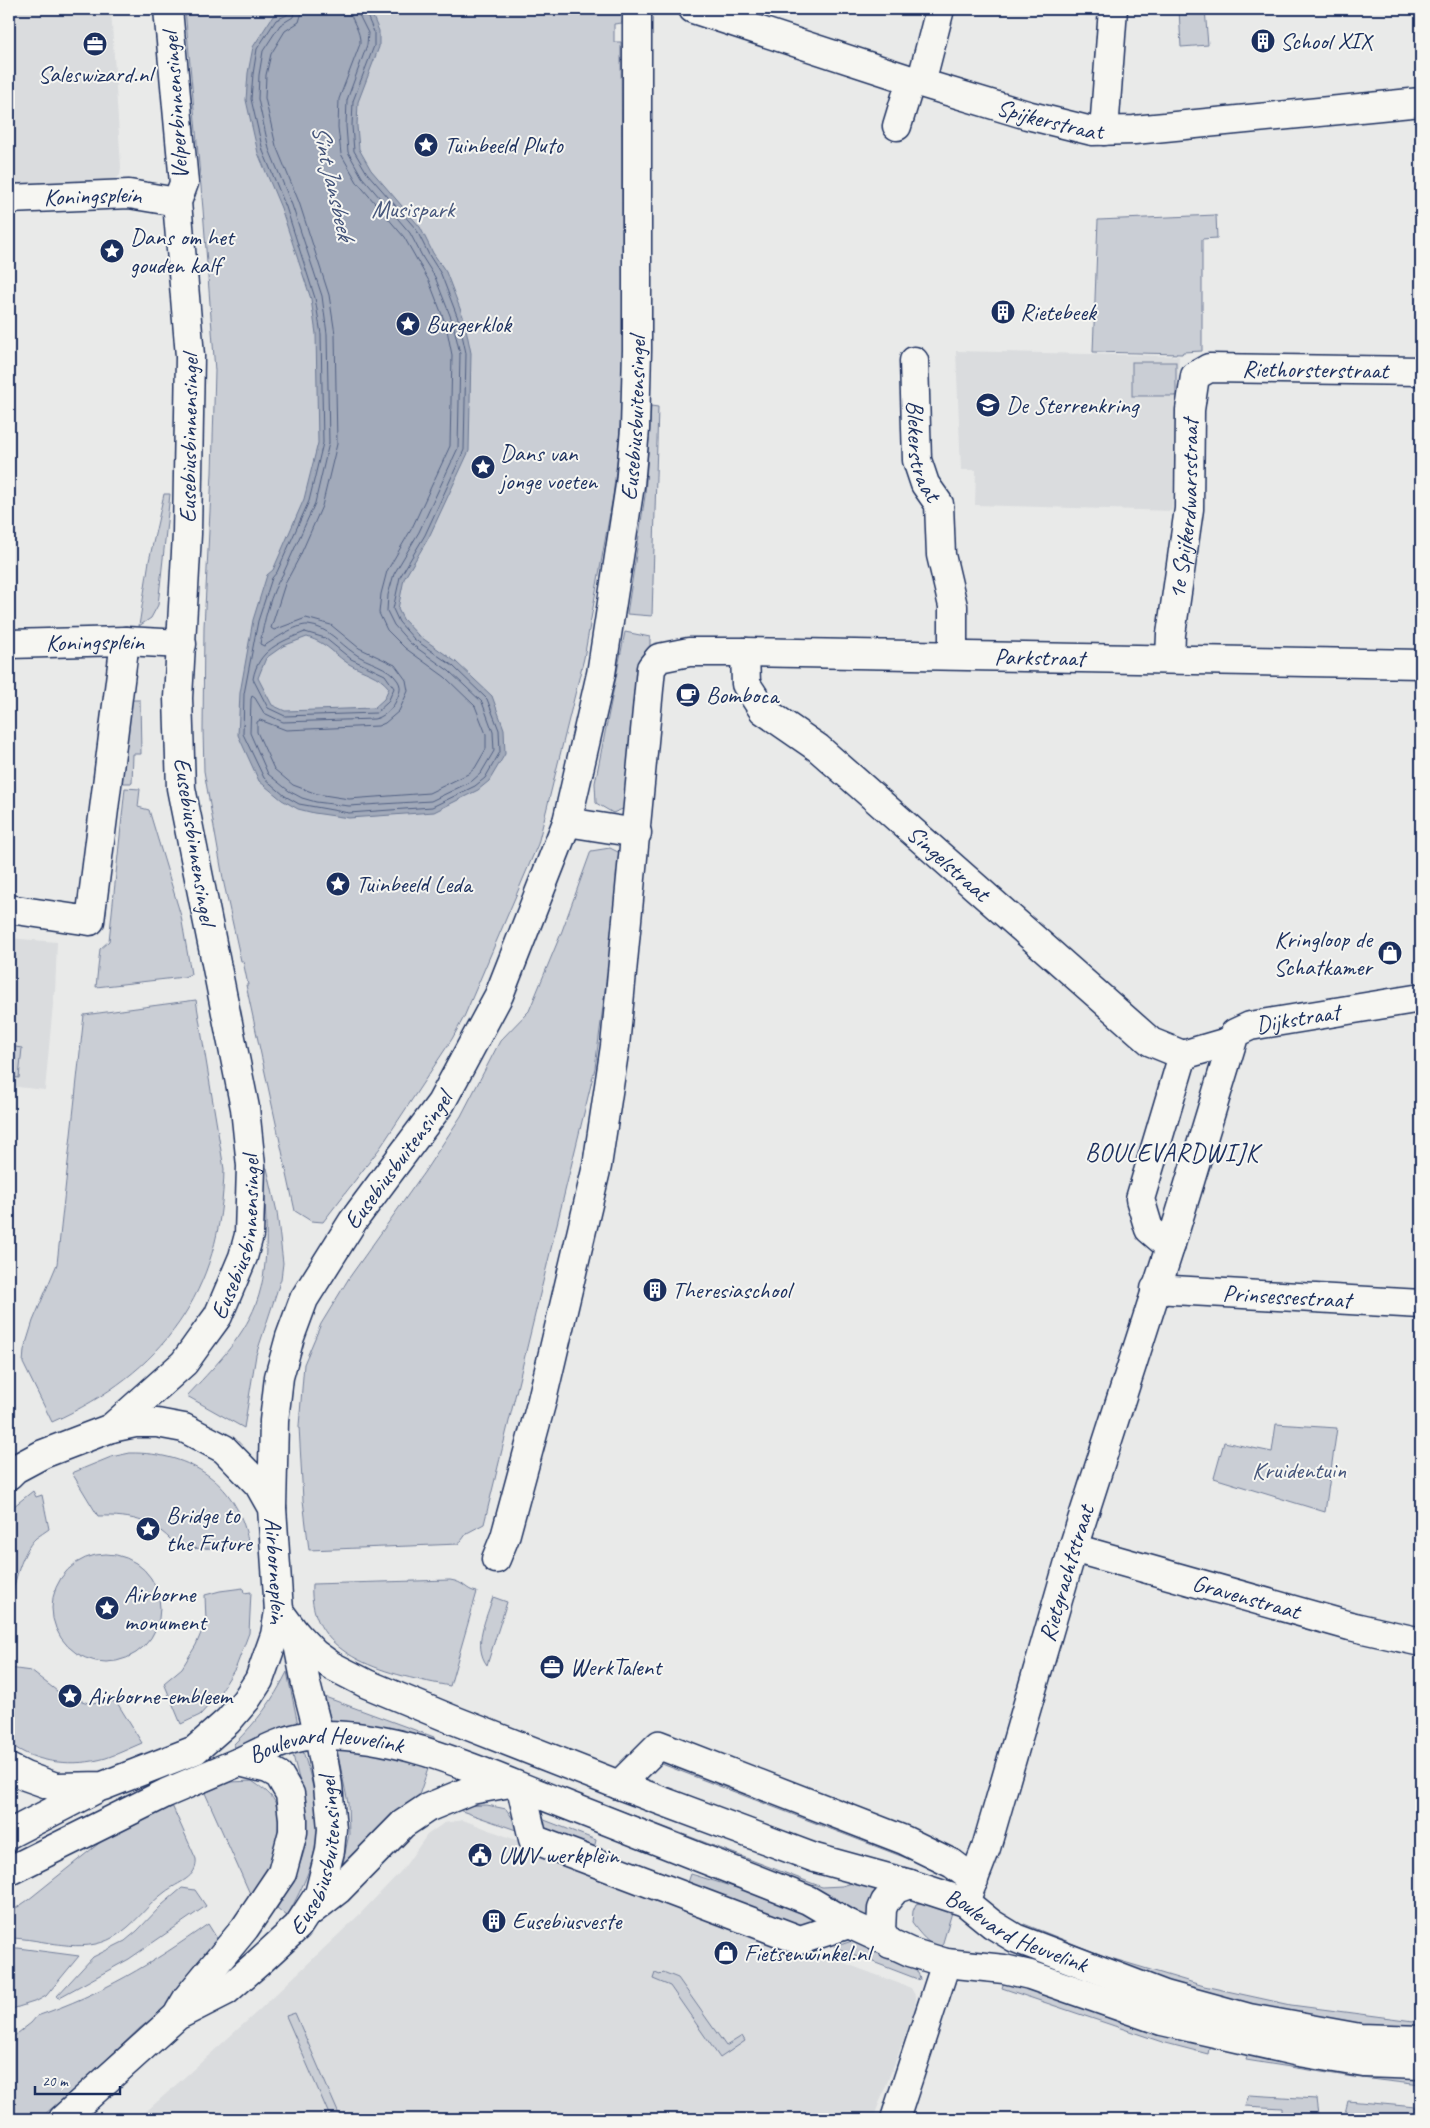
<svg xmlns="http://www.w3.org/2000/svg" width="1430" height="2128" font-family="Caveat,sans-serif">
  <rect width="100%" height="100%" fill="#e9eae9"/>
  <filter id="ink" filterUnits="userSpaceOnUse"><feTurbulence type="fractalNoise" baseFrequency=".02" numOctaves="2"/><feDisplacementMap in="SourceGraphic" scale="10" xChannelSelector="R" yChannelSelector="G"/><feConvolveMatrix kernelMatrix="1 2 1 2 8 2 1 2 1" color-interpolation-filters="sRGB"/></filter>
  <g filter="url(#ink)">
    <!-- built -->
    <g fill="#dadcde">
      <polygon points="9,9 111,9 121,167 120,175 111,184 9,190"/>
      <polygon points="956,351 1179,356 1172,511 975,505 976,470 961,470"/>
      <polygon points="9,938 57,942 55,994 54,994 45,1090 9,1086"/>
      <polygon points="463,1820 911,1988 916,1997 915,2011 873,2119 138,2119 257,2012 359,1915 403,1869 427,1835 444,1823"/>
    </g>
    <!-- green -->
    <g fill="#caced5" stroke="#727e9a">
      <polygon points="185,9 623,9 622,23 614,24 614,42 621,42 623,376 619,444 613,496 584,658 538,844 464,1017 452,1039 380,1148 323,1222 311,1221 295,1211 246,985 248,985 243,961 241,961 224,884 204,771 203,730 204,627 212,473 215,371 203,209"/>
      <polygon points="1179,9 1205,9 1208,45 1181,47"/>
      <polygon points="1216,215 1217,238 1202,239 1202,351 1183,352 1182,354 1093,352 1098,220"/>
      <rect x="1132" y="362" width="44" height="34"/>
      <polygon points="651,406 658,407 652,616 627,614 645,496"/>
      <polygon points="164,494 170,494 158,605 151,618 139,626 149,561"/>
      <polygon points="625,632 650,637 650,649 638,666 625,808 613,813 596,803 595,783"/>
      <polygon points="130,700 140,700 141,754 133,754 132,783 121,783"/>
      <polygon points="125,788 140,789 138,807 149,810 181,916 191,974 184,977 96,987 100,949 109,941"/>
      <polygon points="610,848 620,853 622,860 595,1068 484,1524 467,1533 459,1544 309,1550 303,1500 299,1426 304,1364 321,1324 349,1278 425,1171 461,1116 500,1041 529,1011 562,931 591,851"/>
      <path d="M196 1000 224 1169C222 1292 163 1372 52 1422L23 1363 24 1350 33 1321 57 1264 84 1015Z"/>
      <polygon points="9,1046 22,1048 19,1078 9,1077"/>
      <path d="M263 1167 267 1168 277 1212 283 1263 281 1279 256 1355 244 1428 187 1396C212 1369 242 1340 256 1304 272 1261 265 1212 263 1167Z"/>
      <polygon points="1276,1424 1337,1428 1325,1512 1214,1478 1224,1442 1272,1452"/>
      <path d="M130 1453C191 1452 240 1484 249 1547L179 1549C157 1521 133 1515 98 1516L72 1473 111 1457Z"/>
      <path d="M33 1491 36 1497 42 1495 49 1529C45 1532 40 1535 36 1538 21 1551 9 1597 11 1616H9V1510Z"/>
      <circle cx="106" cy="1608" r="54"/>
      <path d="M450 1580C465 1582 465 1590 477 1592L450 1686C393 1675 307 1660 312 1584Z"/>
      <polygon points="243,1588 244,1593 251,1592 249,1633 236,1667 219,1694 200,1715 181,1724 164,1683 182,1668 196,1645 206,1621 205,1595 220,1591"/>
      <path d="M493 1597 507 1602 487 1665C472 1645 487 1617 493 1597Z"/>
      <path d="M9 1668 31 1671 61 1694 88 1703 116 1701 142 1743C130 1748 118 1754 106 1758 75 1767 35 1764 9 1743Z"/>
      <path d="M287 1672 299 1729 235 1750 234 1744C258 1720 272 1702 287 1672Z"/>
      <polygon points="325,1697 434,1737 431,1748 332,1728"/>
      <path d="M302 1748C325 1820 324 1850 287 1916L277 1908C287 1890 299 1871 304 1851 313 1819 299 1782 292 1751Z"/>
      <polygon points="363,1749 430,1763 417,1801 341,1872 349,1834 348,1803 337,1750"/>
      <polygon points="475,1755 822,1887 842,1886 859,1881 880,1885 872,1925"/>
      <polygon points="672,1759 943,1866 945,1873 662,1764 661,1761"/>
      <path d="M252 1781C260 1787 270 1792 275 1802 284 1822 274 1867 262 1885 259 1889 254 1893 251 1896L205 1793 231 1782Z"/>
      <path d="M170 1801 196 1859C198 1878 178 1882 165 1892 147 1905 134 1926 114 1937 81 1956 43 1938 9 1938V1913L28 1900 123 1824Z"/>
      <polygon points="487,1805 506,1809 520,1829 519,1831 456,1809 456,1806"/>
      <polygon points="534,1816 596,1840 593,1853 547,1836"/>
      <polygon points="691,1874 802,1908 822,1920 796,1929 686,1888"/>
      <polygon points="182,1888 195,1890 206,1906 129,1959 58,1998 57,1996 93,1957 125,1941 137,1931 162,1905"/>
      <path d="M927 1901 953 1909 941 1949C928 1944 920 1934 912 1923L913 1911 916 1904Z"/>
      <path d="M208 1924 221 1945 163 2010 140 2028 83 2082 39 2119H9V2040L31 2023 37 2016C102 1994 153 1963 208 1924Z"/>
      <polygon points="1024,1924 1104,1956 1204,1986 1291,2005 1421,2022 1421,2029 1385,2028 1272,2011 1213,1999 1022,1931"/>
      <polygon points="855,1940 911,1961 919,1975 920,1980 834,1947"/>
      <polygon points="9,1948 18,1948 79,1956 46,1996 37,2001 9,2010"/>
      <polygon points="663,1972 678,1978 726,2046 742,2036 745,2041 720,2058 670,1986 653,1979 655,1973 660,1975"/>
      <polygon points="1005,1979 1210,2043 1208,2054 1162,2042 1002,1988"/>
      <polygon points="295,2013 341,2119 331,2119 286,2016"/>
      <polygon points="1248,2054 1421,2077 1421,2085 1353,2077 1246,2060"/>
      <polygon points="1249,2095 1316,2099 1318,2115 1282,2113 1282,2108 1245,2106"/>
      <polygon points="1348,2101 1416,2107 1418,2118 1380,2115 1380,2119 1344,2117"/>
    </g>
    <!-- water -->
    <path fill="#a2aaba" stroke="#6c7995" fill-rule="evenodd" d="M289 9H366L371 12 379 31V47L358 102 357 126 359 149 371 170 420 227 433 253 446 272 464 319 471 353 469 451 429 537 404 579 398 609 403 619 418 635 456 662 492 696 504 729 505 754 489 781 478 790 434 812 349 818 314 813 298 809 282 800 259 781 238 735 240 693 253 620 267 575 273 570 304 499 318 443 316 334 311 299 281 208 258 153 246 100 248 73 253 47 273 16ZM307 637C329 644 332 653 349 664 364 673 378 674 389 688L384 699 374 708 285 711 272 705 258 678 266 658 283 646Z"/>
    <g fill="none" stroke-linecap="round" stroke-linejoin="round">
      <!-- shore -->
      <g stroke="#516083" stroke-width="1">
        <polyline points="289,9 287,15 276,20 257,49 253,74 251,99 263,151 286,207 315,298 321,334 323,443 309,501 277,572 272,578 258,621 244,694 243,734 264,778 285,796 299,804 349,813 432,807 475,786 485,778 500,752 499,730 487,699 453,666 414,639 399,622 393,609 400,577 425,535 464,450 466,353 459,321 441,274 429,255 416,229 367,173 354,151 352,126 353,101 374,46 374,32 364,9"/>
        <path d="M295 9 293 17 280 25 263 51 259 75 258 99 269 149 292 205 322 296 327 334 329 443 315 503 283 574C270 593 264 622 260 644L264 646C274 640 296 624 308 625 328 627 339 643 354 653 368 664 388 665 398 681 403 689 398 696 395 703 391 710 382 718 374 719L283 722 264 713 255 698 252 696 251 699 250 733 268 774 289 791 302 798 316 802 349 806 431 801 472 781 481 773 494 751 493 732 482 702 449 671 410 643 394 625 387 611 388 595 394 574 419 532 458 448 460 354 453 323 435 277 423 258 410 233 362 177 348 152 346 126 347 100 367 45 368 33 359 15 358 9"/>
        <path d="M303 9 299 22 285 31 271 54 266 75 265 98 276 146 299 202 329 295 335 334 337 444 322 506 300 556 285 584 271 628 274 630 306 618 331 625 359 648 395 665 406 680 408 691 399 711 385 723 378 726 286 730 260 720 257 722V732L274 769 293 785 317 794 349 799 429 793 468 774 475 768 486 749V734L475 706 445 677 405 648 387 630 379 613 381 594 387 571 412 528 450 446 452 355 446 325 429 281 404 237 357 182 341 154 338 127 339 99 360 44C361 30 351 22 350 9"/>
        <path d="M305 632 325 638 351 659 385 675 394 688 388 702 376 713 285 716 268 708 253 679C258 650 280 642 305 632Z"/>
      </g>
      <defs>
        <g id="street">
          <path id="s1" d="M693 9 911 80 1027 115 1092 131 1134 130 1421 102"/>
          <polyline points="921,83 940,9"/>
          <polyline points="897,126 911,80"/>
          <polyline points="1104,131 1113,9"/>
          <path id="s2" d="M9 199 129 194 177 202"/>
          <path id="s3" d="M914 361 917 460 925 484 939 504 941 555 953 606V655"/>
          <path id="s4" d="M9 644 125 641 182 644"/>
          <path id="s5" d="M745 652 746 684 763 710 818 748 1151 1042 1183 1055"/>
          <path id="s6" d="M1170 658 1171 634 1189 509 1190 410 1195 376 1209 368 1421 371"/>
          <polyline points="567,822 637,833"/>
          <polyline points="9,909 90,921 125,641"/>
          <polyline points="1183,1055 1231,1041"/>
          <polyline points="1170,1247 1149,1229 1140,1199 1183,1055"/>
          <path id="s7" d="M1155 1289 1421 1304"/>
          <path id="s8" d="M1073 1548 1350 1626 1421 1642"/>
          <path id="s9" d="M496 1559 505 1537 541 1404 597 1166 615 1046 651 668 659 658 689 652H745L1421 664"/>
          <polyline points="619,1785 659,1745 904,1840 953,1864 974,1880"/>
          <polyline points="521,1788 533,1839 800,1940 849,1924"/>
          <path id="s10" d="M965 1902 986 1848 1073 1548 1170 1247 1235 1033 1250 1026 1421 998"/>
          <polyline points="895,2119 946,1963"/>
        </g>
        <g id="secondary">
          <path id="s11" d="M111 1428 184 1363 199 1342 218 1316 243 1257 249 1235 251 1166 245 1108 181 788 178 698 187 534 190 356 177 202 184 183 168 9"/>
          <path id="s12" d="M296 1634 314 1653 332 1666 367 1684 451 1719 619 1785 815 1858 910 1884 965 1902 992 1924 1015 1938 1165 1995 1249 2018 1360 2038 1421 2040"/>
          <path id="s13" d="M239 1762C265 1750 290 1735 320 1735 404 1734 483 1773 559 1802 642 1835 725 1868 808 1900L849 1924 910 1952 946 1963 1004 1969 1030 1975 1162 2021 1299 2052 1364 2063 1421 2065"/>
          <polyline points="890,1944 881,1931 882,1909 885,1902 896,1889 910,1884"/>
        </g>
        <g id="primary">
          <path id="s14" d="M9 1475 15 1469 43 1454 111 1428 135 1423H157L184 1428 224 1449 259 1485 272 1508 279 1611 275 1635 259 1680 246 1700 228 1721 195 1750 103 1786 56 1787 25 1776 9 1768"/>
          <path id="s15" d="M272 1508 274 1421 279 1377 290 1337 304 1299 353 1221 441 1103 499 995 567 822 601 674 630 485 635 429 637 350V9"/>
          <polyline points="9,1834 96,1789"/>
          <polyline points="9,1871 166,1793 239,1762 268,1769 279,1775 290,1794 293,1818 293,1832 282,1873 245,1928 188,1997 179,2012"/>
          <polyline points="311,1911 338,1890 403,1824 427,1808 471,1790 510,1783"/>
          <path id="s16" d="M63 2119 177 2016 226 1991 258 1963 298 1926 319 1894 330 1851 332 1829 328 1785 319 1735 306 1684 296 1634 279 1611"/>
        </g>
      </defs>
      <!-- street casing -->
      <use href="#street" stroke="#1b2f5e" stroke-width="31"/>
      <!-- secondary casing -->
      <use href="#secondary" stroke="#1b2f5e" stroke-width="31"/>
      <!-- primary casing -->
      <use href="#primary" stroke="#1b2f5e" stroke-width="31"/>
      <!-- street -->
      <use href="#street" stroke="#f6f6f2" stroke-width="28"/>
      <!-- secondary -->
      <use href="#secondary" stroke="#f6f6f2" stroke-width="28"/>
      <!-- primary -->
      <use href="#primary" stroke="#f6f6f2" stroke-width="28"/>
    </g>
  </g>
  <!-- icons -->
  <defs>
    <symbol id="building-disc" viewBox="-11 -11 22 22"><circle r="9.5" fill="#1b2f5e" stroke="#f6f6f2"/><path d="M-4-6H4V6H1V3H-1V6H-4ZM-2.5-4.3h1.7v1.8h-1.7ZM.8-4.3h1.7v1.8H.8ZM-2.5-1h1.7V.8h-1.7ZM.8-1h1.7V.8H.8Z" fill="#fff"/></symbol>
    <symbol id="office-disc" viewBox="-11 -11 22 22"><circle r="9.5" fill="#1b2f5e" stroke="#f6f6f2"/><path d="M-6-3h4V-5.5h4V-3h4V5H-6ZM-1-4.5V-3h2v-1.5ZM-6 0V1H6V0Z" fill="#fff"/></symbol>
    <symbol id="sight-disc" viewBox="-11 -11 22 22"><circle r="9.5" fill="#1b2f5e" stroke="#f6f6f2"/><path d="M0-6L1.8-2.2L6-1.7L2.9 1.2L3.7 5.4L0 3.3L-3.7 5.4L-2.9 1.2L-6-1.7L-1.8-2.2Z" fill="#fff"/></symbol>
    <symbol id="school-disc" viewBox="-11 -11 22 22"><circle r="9.5" fill="#1b2f5e" stroke="#f6f6f2"/><path d="M0-5L7-2L0 1L-7-2ZM-4 1L0 2.5L4 1V4Q0 6-4 4Z" fill="#fff"/></symbol>
    <symbol id="cafe-disc" viewBox="-11 -11 22 22"><circle r="9.5" fill="#1b2f5e" stroke="#f6f6f2"/><path d="M-5.5-4.5H6V0H3Q3 3.5 0 3.5H-2.5Q-5.5 3.5-5.5 0ZM3-3.2v2h1.7v-2ZM-6 4.5H4V6H-6Z" fill="#fff"/></symbol>
    <symbol id="shop-disc" viewBox="-11 -11 22 22"><circle r="9.5" fill="#1b2f5e" stroke="#f6f6f2"/><path d="M-5-2.5h2.3a2.7 3.5 0 0 1 5.4 0H5L5.5 6h-11ZM-1.5-2.5h3a1.5 2.3 0 0 0-3 0Z" fill="#fff"/></symbol>
    <symbol id="civic-disc" viewBox="-11 -11 22 22"><circle r="9.5" fill="#1b2f5e" stroke="#f6f6f2"/><path d="M-.6-6.5H3V-4.5H.6V-3L4-1V1h2V6H-6V1h2V-1L-.6-3ZM-1.2 2.5V6h2.4V2.5Z" fill="#fff"/></symbol>
  </defs>
  <g fill-rule="evenodd">
    <use href="#building-disc" x="1249" y="27" width="28" height="28"/>
    <use href="#office-disc" x="81" y="30" width="28" height="28"/>
    <use href="#sight-disc" x="412" y="131" width="28" height="28"/>
    <use href="#sight-disc" x="98" y="237" width="28" height="28"/>
    <use href="#building-disc" x="989" y="298" width="28" height="28"/>
    <use href="#sight-disc" x="394" y="310" width="28" height="28"/>
    <use href="#school-disc" x="974" y="391" width="28" height="28"/>
    <use href="#sight-disc" x="469" y="453" width="28" height="28"/>
    <use href="#cafe-disc" x="674" y="681" width="28" height="28"/>
    <use href="#sight-disc" x="324" y="870" width="28" height="28"/>
    <use href="#shop-disc" x="1376" y="939" width="28" height="28"/>
    <use href="#building-disc" x="641" y="1276" width="28" height="28"/>
    <use href="#sight-disc" x="134" y="1515" width="28" height="28"/>
    <use href="#sight-disc" x="93" y="1594" width="28" height="28"/>
    <use href="#office-disc" x="538" y="1653" width="28" height="28"/>
    <use href="#sight-disc" x="56" y="1682" width="28" height="28"/>
    <use href="#civic-disc" x="466" y="1841" width="28" height="28"/>
    <use href="#building-disc" x="480" y="1907" width="28" height="28"/>
    <use href="#shop-disc" x="712" y="1939" width="28" height="28"/>
  </g>
  <g text-anchor="middle" dominant-baseline="central" stroke-width="4" stroke-linejoin="round" paint-order="stroke">
    <!-- poi labels -->
    <g font-size="24" fill="#1b2f5e" stroke="#f6f6f2" text-anchor="start">
      <text x="1280" y="41">School XIX</text>
      <text x="95" y="74" text-anchor="middle">Saleswizard.nl</text>
      <text x="444" y="145">Tuinbeeld Pluto</text>
      <text x="130" y="237">Dans om het<tspan x="130" dy="28">gouden kalf</tspan></text>
      <text x="1020" y="312">Rietebeek</text>
      <text x="426" y="324">Burgerklok</text>
      <text x="1006" y="405">De Sterrenkring</text>
      <text x="500" y="453">Dans van<tspan x="500" dy="28">jonge voeten</tspan></text>
      <text x="706" y="695">Bomboca</text>
      <text x="356" y="884">Tuinbeeld Leda</text>
      <text x="1372" y="939" text-anchor="end">Kringloop de<tspan x="1372" dy="28">Schatkamer</tspan></text>
      <text x="672" y="1290">Theresiaschool</text>
      <text x="166" y="1515">Bridge to<tspan x="166" dy="28">the Future</tspan></text>
      <text x="124" y="1594">Airborne<tspan x="124" dy="28">monument</tspan></text>
      <text x="570" y="1667">WerkTalent</text>
      <text x="88" y="1696">Airborne-embleem</text>
      <text x="498" y="1855">UWV werkplein</text>
      <text x="512" y="1921">Eusebiusveste</text>
      <text x="744" y="1953">Fietsenwinkel.nl</text>
    </g>
    <!-- street labels -->
    <g font-size="24" fill="#1b2f5e" stroke="#f6f6f2">
      <text transform="translate(175 106) rotate(-94)">Velperbinnensingel</text>
      <text stroke="none"><textPath href="#s1" startOffset="374">Spijkerstraat</textPath></text>
      <text stroke="none"><textPath href="#s2" startOffset="84">Koningsplein</textPath></text>
      <text stroke="none"><textPath href="#s6" startOffset="406">Riethorsterstraat</textPath></text>
      <text stroke="none"><textPath href="#s15" startOffset="1171">Eusebiusbuitensingel</textPath></text>
      <text stroke="none"><textPath href="#s11" startOffset="1046">Eusebiusbinnensingel</textPath></text>
      <text stroke="none"><textPath href="#s3" startOffset="91">Blekerstraat</textPath></text>
      <text stroke="none"><textPath href="#s6" startOffset="150">1e Spijkerdwarsstraat</textPath></text>
      <text stroke="none"><textPath href="#s4" startOffset="86">Koningsplein</textPath></text>
      <text stroke="none"><textPath href="#s9" startOffset="1301">Parkstraat</textPath></text>
      <text transform="translate(195 841) rotate(81)">Eusebiusbinnensingel</text>
      <text stroke="none"><textPath href="#s5" startOffset="304">Singelstraat</textPath></text>
      <text stroke="none"><textPath href="#s10" startOffset="975">Dijkstraat</textPath></text>
      <text stroke="none"><textPath href="#s15" startOffset="381">Eusebiusbuitensingel</textPath></text>
      <text stroke="none"><textPath href="#s11" startOffset="238">Eusebiusbinnensingel</textPath></text>
      <text stroke="none"><textPath href="#s7" startOffset="132">Prinsessestraat</textPath></text>
      <text stroke="none"><textPath href="#s14" startOffset="372">Airborneplein</textPath></text>
      <text stroke="none"><textPath href="#s10" startOffset="344">Rietgrachtstraat</textPath></text>
      <text stroke="none"><textPath href="#s8" startOffset="180">Gravenstraat</textPath></text>
      <text stroke="none"><textPath href="#s13" startOffset="91">Boulevard Heuvelink</textPath></text>
      <text stroke="none"><textPath href="#s16" startOffset="381">Eusebiusbuitensingel</textPath></text>
      <text stroke="none"><textPath href="#s12" startOffset="784">Boulevard Heuvelink</textPath></text>
    </g>
    <!-- park labels -->
    <g font-size="24" fill="#47577c" stroke="#f6f6f2">
      <text x="413" y="209">Musispark</text>
      <text x="1299" y="1470">Kruidentuin</text>
    </g>
    <!-- water labels -->
    <g font-size="25" font-style="italic" fill="#44547a" stroke="#f6f6f2">
      <text transform="translate(333 182) rotate(77)">Sint Jansbeek</text>
    </g>
    <!-- neighbourhood labels -->
    <g font-size="25" letter-spacing="1" fill="#1b2f5e" stroke="#f6f6f2">
      <text x="1172" y="1153">BOULEVARDWIJK</text>
    </g>
  </g>
  <!-- margin -->
  <rect width="1430" height="2128" fill="none" stroke="#f6f6f2" stroke-width="30"/>
  <rect x="15" y="15" width="1400" height="2098" fill="none" stroke="#1b2f5e" stroke-width="2" filter="url(#ink)"/>
  <!-- scale -->
  <path d="M35 2086v8h85v-8" fill="none" stroke="#1b2f5e" stroke-width="2.5"/>
  <text x="42" y="2086" font-size="15" fill="#1b2f5e" stroke="#f6f6f2" stroke-width="4" paint-order="stroke">20 m</text>
</svg>
